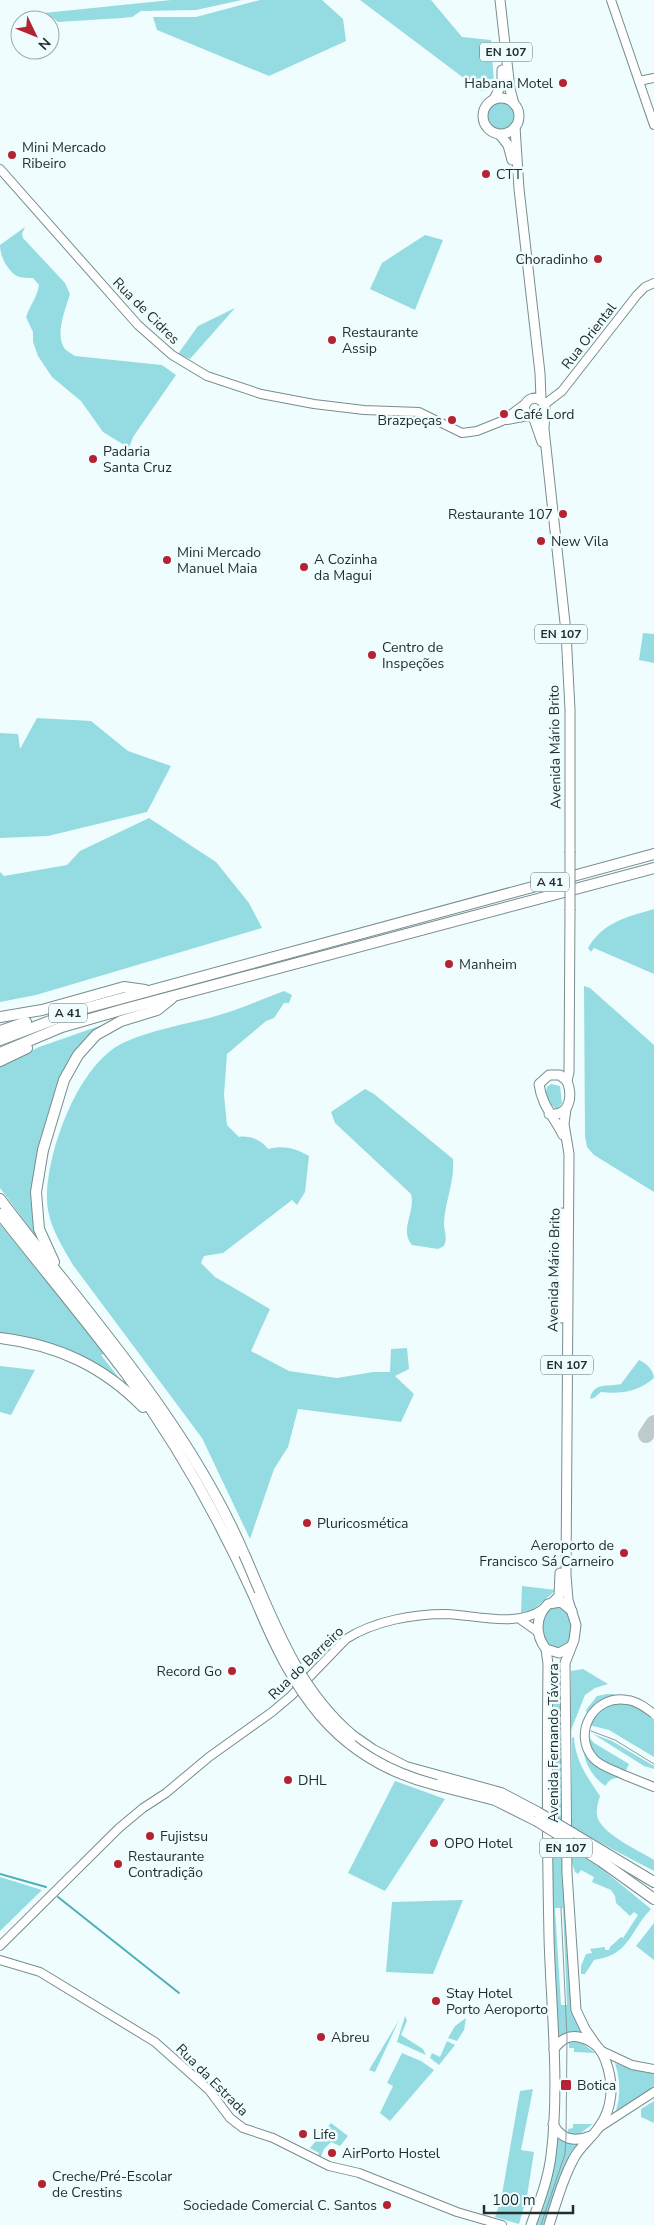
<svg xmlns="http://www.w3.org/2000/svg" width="654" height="2225" font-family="'Nunito Sans',sans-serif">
  <rect width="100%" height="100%" fill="#effdfe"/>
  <!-- green -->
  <g fill="#94dce2" fill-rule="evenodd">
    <polygon points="171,0 242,0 196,10 141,11 132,17 122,18 58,22 53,18 34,14"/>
    <polygon points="260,0 322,0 343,19 346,41 269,76 157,30 153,17 196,17"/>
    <polygon points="360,0 431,0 462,37 491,40 494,84 487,90 481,91"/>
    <circle cx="500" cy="116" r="14"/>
    <path d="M25 227 22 234 23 238 65 283 70 294C66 308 54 335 65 349 67 351 72 354 75 356L162 365 176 375 133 437 129 448 103 432 81 401 52 377 38 356 33 342V332L26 317C30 305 37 298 39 285L33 278C29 278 21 278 17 276 7 270 0 256 0 245Z"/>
    <polygon points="425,235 443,240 415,310 370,289 382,263"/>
    <polygon points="235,308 190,359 178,354 198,326"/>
    <polygon points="643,633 654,634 654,663 639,660"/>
    <polygon points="37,718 91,721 128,751 171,766 147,812 48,836 0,838 0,733 18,734 20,749"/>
    <polygon points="149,818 216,862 249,903 262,928 36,995 0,1002 0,872 4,876 67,865 80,851"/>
    <path d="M654 909V974L594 948 591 952 588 948C603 922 627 917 654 909Z"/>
    <polygon points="584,986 590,988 654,1045 654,1192 594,1155 587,1147 585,1136"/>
    <path d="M284 991 292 995 289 1003H284L274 1018 266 1021 227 1054 224 1095 227 1125 239 1137C249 1135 262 1140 268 1149 283 1145 295 1148 309 1156L305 1192 297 1205 292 1200 223 1253 204 1256 201 1263 215 1277 270 1309 251 1351 289 1371 337 1378 373 1372H390L391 1349 407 1348 409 1369 395 1376 414 1394 401 1422 298 1409 288 1447 274 1469 250 1539 202 1438 73 1265C61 1244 47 1223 47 1198 47 1150 79 1062 125 1042 152 1030 181 1025 209 1018 235 1011 260 1000 284 991Z"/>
    <polygon points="105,1024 78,1050 38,1161 40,1242 0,1188 0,1066 39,1047"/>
    <polygon points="551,1084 560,1086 562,1103 557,1109 550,1105 546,1092 547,1087"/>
    <path d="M365 1089 374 1094 453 1159C455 1181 445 1201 444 1223 444 1232 448 1237 444 1246L438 1249 412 1245C399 1229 416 1212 411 1194L335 1123 331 1112Z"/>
    <path d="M0 1224 94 1340 104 1354 101 1355 119 1378C110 1374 102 1367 93 1362 64 1346 33 1336 0 1333Z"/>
    <path d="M639 1360C647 1364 653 1369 654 1378 638 1392 621 1394 601 1392L594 1398 590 1399C593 1382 608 1387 621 1384Z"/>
    <polygon points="0,1366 35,1370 11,1415 0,1412"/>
    <polygon points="522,1586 556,1590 533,1610 521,1614"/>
    <path d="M559 1605 568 1612C573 1627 574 1640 560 1649L548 1646C540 1632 541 1619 551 1607Z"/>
    <path d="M551 1666H562L563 1870 571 2000 583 2032 582 2034 570 2032 556 2040 550 1837ZM555 1908H563L567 2005H561Z"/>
    <polygon points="583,1669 608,1684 595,1688 585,1695 571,1730 571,1671"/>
    <polygon points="607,1694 613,1694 654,1719 654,1757 609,1730 589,1725 586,1710 597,1696"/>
    <path d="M581 1728 594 1743 629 1764 622 1779C613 1776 610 1780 605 1786 585 1771 582 1752 581 1728Z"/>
    <polygon points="593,1734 612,1741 654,1766 654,1769 644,1766"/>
    <path d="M574 1737C575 1760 587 1777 600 1796 598 1803 595 1811 598 1819 606 1836 638 1850 654 1860V1871L572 1828V1738Z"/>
    <polygon points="395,1781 445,1799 385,1891 348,1873"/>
    <path d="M572 1846 591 1860 651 1909C629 1932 630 1955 594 1960L585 1974H581V1966L586 1954 592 1953 590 1949 605 1947V1950H609L610 1947 621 1937 623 1938 638 1915 634 1912 630 1916 616 1903 615 1896 611 1890 592 1882 594 1877 581 1870 578 1874 575 1872 571 1860Z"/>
    <polygon points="0,1877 42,1890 0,1931"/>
    <polygon points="463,1900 433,1974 386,1972 392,1902"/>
    <polygon points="654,1923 654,1960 636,1946"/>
    <polygon points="405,2016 407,2021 401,2035 423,2049 426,2055 397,2042"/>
    <polygon points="466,2018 464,2030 457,2041 448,2038 455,2026"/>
    <polygon points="399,2020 375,2072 369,2070"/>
    <polygon points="575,2040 581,2042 595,2053 574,2052 574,2048 569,2048 569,2041"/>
    <polygon points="447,2041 455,2045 439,2065 430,2058 432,2053 440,2057"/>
    <polygon points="402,2053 421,2061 434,2070 390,2121 380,2113 393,2086 387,2083"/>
    <path d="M615 2063 634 2070 654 2071V2088L616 2111C621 2094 620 2080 615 2063Z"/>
    <polygon points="533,2089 521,2150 534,2152 527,2196 519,2224 495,2217 501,2200 520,2091"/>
    <polygon points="654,2101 654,2123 641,2117 641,2109"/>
    <polygon points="331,2123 348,2136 340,2146 331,2142 324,2149 320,2159 317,2158 319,2153 310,2148"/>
    <polygon points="573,2124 593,2124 578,2135 568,2135 568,2129 573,2128"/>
    <polygon points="555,2135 567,2143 580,2143 546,2225 534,2225"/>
  </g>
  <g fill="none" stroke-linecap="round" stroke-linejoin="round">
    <!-- stream -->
    <g stroke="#4eb0b7" stroke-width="2">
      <polyline points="0,1874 46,1887"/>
      <polyline points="58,1897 179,1993"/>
    </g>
    <!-- taxiway -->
    <polyline stroke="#becbcc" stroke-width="16" points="646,1435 654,1423"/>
    <defs>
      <g id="secondary">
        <polyline points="611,0 654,125"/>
        <polyline points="639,81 654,78"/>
        <polyline points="0,169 138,325 172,355 207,376 261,394 314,404 364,410 419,412 462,433 477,431 502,421 526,403"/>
        <polyline points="545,404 562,391 637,295 645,287 654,283"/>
        <polyline points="507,420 528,416"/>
        <polyline points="521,1620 538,1632"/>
        <polyline points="624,1775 654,1787"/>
        <path d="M0 1946 119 1828 143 1808 166 1793 209 1757 272 1712 291 1696 346 1639C374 1621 413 1614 446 1614 475 1615 518 1628 543 1609"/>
        <polyline points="0,1960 40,1972 155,2042 209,2090 230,2118 243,2128 273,2138 329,2166 359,2173 457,2212 502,2225"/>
        <polyline points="602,2051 632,2065 654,2069"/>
        <polyline points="600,2127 654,2092"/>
      </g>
      <g id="primary">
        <polyline points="500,0 510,89 514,104"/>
        <circle cx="501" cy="116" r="18"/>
        <polyline points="494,99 502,84 502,70"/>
        <polyline points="515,127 519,189 540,373 541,399"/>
        <polyline points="500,135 508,145 512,160"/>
        <path d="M544 414 538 418 528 416 524 408C527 398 535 395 543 402L545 408 544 429 566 632 570 710V851"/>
        <polyline points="534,419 542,442"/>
        <polyline points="567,1081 569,1072 570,911"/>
        <polyline points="566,1109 564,1124 569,1154 566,1575 568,1600 576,1625 574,1640 565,1663 567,1873 576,2010 585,2029 596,2045"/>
        <path d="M549 1114C570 1117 573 1096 567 1081L560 1075H549L539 1084C542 1107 554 1116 563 1135"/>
        <polyline points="561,1318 562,1213"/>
        <polyline points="552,1603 559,1596 560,1573"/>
        <path d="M570 1647 559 1653 546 1649C535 1635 535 1617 548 1604L561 1602 572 1611"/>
        <path d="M553 2124C561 2139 574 2143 590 2136"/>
        <path d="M531 2225C539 2203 548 2180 551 2156 560 2083 551 2009 549 1937 547 1845 547 1755 548 1664L546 1649"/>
        <path d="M549 2225C556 2204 562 2180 573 2160 579 2147 591 2139 599 2127 613 2108 614 2084 606 2062 602 2049 593 2040 579 2037 567 2035 561 2040 554 2049"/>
      </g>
      <g id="highway">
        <polyline points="0,1017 42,1010 124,987 145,990"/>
        <polyline points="0,1031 26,1022"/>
        <polyline points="0,1040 79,1010 654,854"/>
        <polyline points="0,1053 62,1027 121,1010 654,868"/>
        <polyline points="0,1061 27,1048"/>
        <path d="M0 1199C86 1313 187 1421 244 1554"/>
        <path d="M0 1214C42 1268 86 1320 127 1375 178 1445 220 1520 255 1598"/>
        <polyline points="54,1262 39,1229 36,1192 43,1150 64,1080 78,1055 96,1035 121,1021 157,1010 172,998"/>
        <path d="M0 1338C57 1345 103 1366 143 1407"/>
        <polyline points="353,1736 373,1750 406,1767 501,1793 537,1812"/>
        <polyline points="436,1785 495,1800 537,1821"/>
        <polyline points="572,1833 654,1882"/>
        <polyline points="572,1843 601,1861 654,1899"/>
      </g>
    </defs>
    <!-- secondary casing -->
    <use href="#secondary" stroke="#788d8e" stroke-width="10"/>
    <!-- primary casing -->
    <use href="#primary" stroke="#788d8e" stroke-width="11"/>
    <!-- highway casing -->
    <use href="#highway" stroke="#788d8e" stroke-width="12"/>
    <!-- secondary -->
    <use href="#secondary" stroke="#fff" stroke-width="8"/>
    <!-- primary -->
    <use href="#primary" stroke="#fff" stroke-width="9"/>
    <!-- highway -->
    <use href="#highway" stroke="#fff" stroke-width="10"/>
    <!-- tram -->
    <g stroke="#8e999a" stroke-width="1">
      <polyline points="591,1731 615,1740 654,1764"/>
      <polyline points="541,2225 565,2154 566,2138 567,2037 561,1908"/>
    </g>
    <defs>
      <path id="secondary-bridge" d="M624 1775C614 1770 602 1767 594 1759 571 1734 594 1694 627 1700 637 1701 646 1708 654 1714"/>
      <polyline id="primary-bridge" points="570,851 570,911"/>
      <g id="highway-bridge">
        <path d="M244 1554C273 1620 296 1688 353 1736"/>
        <path d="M255 1598C293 1690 333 1759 436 1785"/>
        <polyline points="537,1812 572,1833"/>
        <polyline points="537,1821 572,1843"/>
      </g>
    </defs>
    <!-- secondary-bridge casing -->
    <use href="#secondary-bridge" stroke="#788d8e" stroke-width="10" stroke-linecap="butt"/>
    <!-- primary-bridge casing -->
    <use href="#primary-bridge" stroke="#788d8e" stroke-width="11" stroke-linecap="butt"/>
    <!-- highway-bridge casing -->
    <use href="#highway-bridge" stroke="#788d8e" stroke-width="12" stroke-linecap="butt"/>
    <!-- secondary-bridge -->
    <use href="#secondary-bridge" stroke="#fff" stroke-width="8"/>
    <!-- primary-bridge -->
    <use href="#primary-bridge" stroke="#fff" stroke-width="9"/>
    <!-- highway-bridge -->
    <use href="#highway-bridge" stroke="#fff" stroke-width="10"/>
  </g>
  <!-- markers -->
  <g fill="#b52332" stroke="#effdfe" stroke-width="2">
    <circle cx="563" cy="83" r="5"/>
    <circle cx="12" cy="155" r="5"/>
    <circle cx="486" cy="174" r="5"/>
    <circle cx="598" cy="259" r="5"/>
    <circle cx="332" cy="340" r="5"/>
    <circle cx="504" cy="414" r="5"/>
    <circle cx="452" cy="420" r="5"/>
    <circle cx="93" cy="459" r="5"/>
    <circle cx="563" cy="514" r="5"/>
    <circle cx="541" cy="541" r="5"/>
    <circle cx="167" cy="560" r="5"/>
    <circle cx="304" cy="567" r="5"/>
    <circle cx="372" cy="655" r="5"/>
    <circle cx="449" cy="964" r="5"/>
    <circle cx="307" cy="1523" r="5"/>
    <circle cx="624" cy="1553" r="5"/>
    <circle cx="232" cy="1671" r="5"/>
    <circle cx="288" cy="1780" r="5"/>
    <circle cx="150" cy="1836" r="5"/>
    <circle cx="434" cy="1843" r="5"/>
    <circle cx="118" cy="1864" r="5"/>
    <circle cx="436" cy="2001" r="5"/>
    <circle cx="321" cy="2037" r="5"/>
    <rect x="560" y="2079" width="12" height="12" rx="2.5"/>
    <circle cx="303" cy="2134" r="5"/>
    <circle cx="332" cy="2153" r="5"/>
    <circle cx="42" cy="2184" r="5"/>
    <circle cx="387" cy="2205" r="5"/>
  </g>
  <g text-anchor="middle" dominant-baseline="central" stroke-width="5" stroke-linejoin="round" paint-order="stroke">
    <!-- shield labels -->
    <g fill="#effdfe" stroke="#626c6c" stroke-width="1">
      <rect x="480" y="42.5" width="52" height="19" rx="4"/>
      <rect x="535" y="624.5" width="52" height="19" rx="4"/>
      <rect x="531" y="872.5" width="38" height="19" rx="4"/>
      <rect x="49" y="1003.5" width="38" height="19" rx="4"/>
      <rect x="541" y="1355.5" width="52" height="19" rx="4"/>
      <rect x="540" y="1838.5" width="52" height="19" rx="4"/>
    </g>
    <g font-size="12" font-weight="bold" fill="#252e2e">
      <text x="506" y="52">EN 107</text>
      <text x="561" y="634">EN 107</text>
      <text x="550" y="882">A 41</text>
      <text x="68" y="1013">A 41</text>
      <text x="567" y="1365">EN 107</text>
      <text x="566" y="1848">EN 107</text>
    </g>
    <!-- poi labels -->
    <g font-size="14" fill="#252e2e" stroke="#effdfe" text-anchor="start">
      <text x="553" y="83" text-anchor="end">Habana Motel</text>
      <text x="22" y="147">Mini Mercado<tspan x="22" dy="16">Ribeiro</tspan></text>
      <text x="496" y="174">CTT</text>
      <text x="588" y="259" text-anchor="end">Choradinho</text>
      <text x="342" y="332">Restaurante<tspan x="342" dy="16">Assip</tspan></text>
      <text x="514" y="414">Café Lord</text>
      <text x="442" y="420" text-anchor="end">Brazpeças</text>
      <text x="103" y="451">Padaria<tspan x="103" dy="16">Santa Cruz</tspan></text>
      <text x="553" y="514" text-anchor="end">Restaurante 107</text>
      <text x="551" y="541">New Vila</text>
      <text x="177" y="552">Mini Mercado<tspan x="177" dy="16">Manuel Maia</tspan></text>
      <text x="314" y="559">A Cozinha<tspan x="314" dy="16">da Magui</tspan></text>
      <text x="382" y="647">Centro de<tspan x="382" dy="16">Inspeções</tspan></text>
      <text x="459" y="964">Manheim</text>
      <text x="317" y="1523">Pluricosmética</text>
      <text x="614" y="1545" text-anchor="end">Aeroporto de<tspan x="614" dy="16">Francisco Sá Carneiro</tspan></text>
      <text x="222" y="1671" text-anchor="end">Record Go</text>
      <text x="298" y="1780">DHL</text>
      <text x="160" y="1836">Fujistsu</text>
      <text x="444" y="1843">OPO Hotel</text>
      <text x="128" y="1856">Restaurante<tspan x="128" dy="16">Contradição</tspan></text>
      <text x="446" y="1993">Stay Hotel<tspan x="446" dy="16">Porto Aeroporto</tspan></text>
      <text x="331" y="2037">Abreu</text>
      <text x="577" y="2085">Botica</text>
      <text x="313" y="2134">Life</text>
      <text x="342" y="2153">AirPorto Hostel</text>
      <text x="52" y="2176">Creche/Pré-Escolar<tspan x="52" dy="16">de Crestins</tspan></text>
      <text x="377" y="2205" text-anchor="end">Sociedade Comercial C. Santos</text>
    </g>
    <!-- street labels -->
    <g font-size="14" fill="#252e2e" stroke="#effdfe">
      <text transform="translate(146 311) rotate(45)">Rua de Cidres</text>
      <text transform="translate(589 336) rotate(-52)">Rua Oriental</text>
      <text transform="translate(555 747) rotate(-91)">Avenida Mário Brito</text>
      <text transform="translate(554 1270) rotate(-89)">Avenida Mário Brito</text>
      <text transform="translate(306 1663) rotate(-44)">Rua do Barreiro</text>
      <text transform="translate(553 1743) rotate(-90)">Avenida Fernando Távora</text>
      <text transform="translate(212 2080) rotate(45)">Rua da Estrada</text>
    </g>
  </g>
  <!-- north arrow -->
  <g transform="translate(35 35) rotate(133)"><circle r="24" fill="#effdfe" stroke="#9eaaab"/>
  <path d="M0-4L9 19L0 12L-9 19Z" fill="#b52332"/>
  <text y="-8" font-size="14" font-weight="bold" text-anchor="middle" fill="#252e2e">N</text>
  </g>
  <!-- scale -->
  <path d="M484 2205v8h89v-8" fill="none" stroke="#252e2e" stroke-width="2.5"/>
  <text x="492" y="2205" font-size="15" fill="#252e2e" stroke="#effdfe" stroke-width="4" paint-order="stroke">100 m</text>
</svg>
